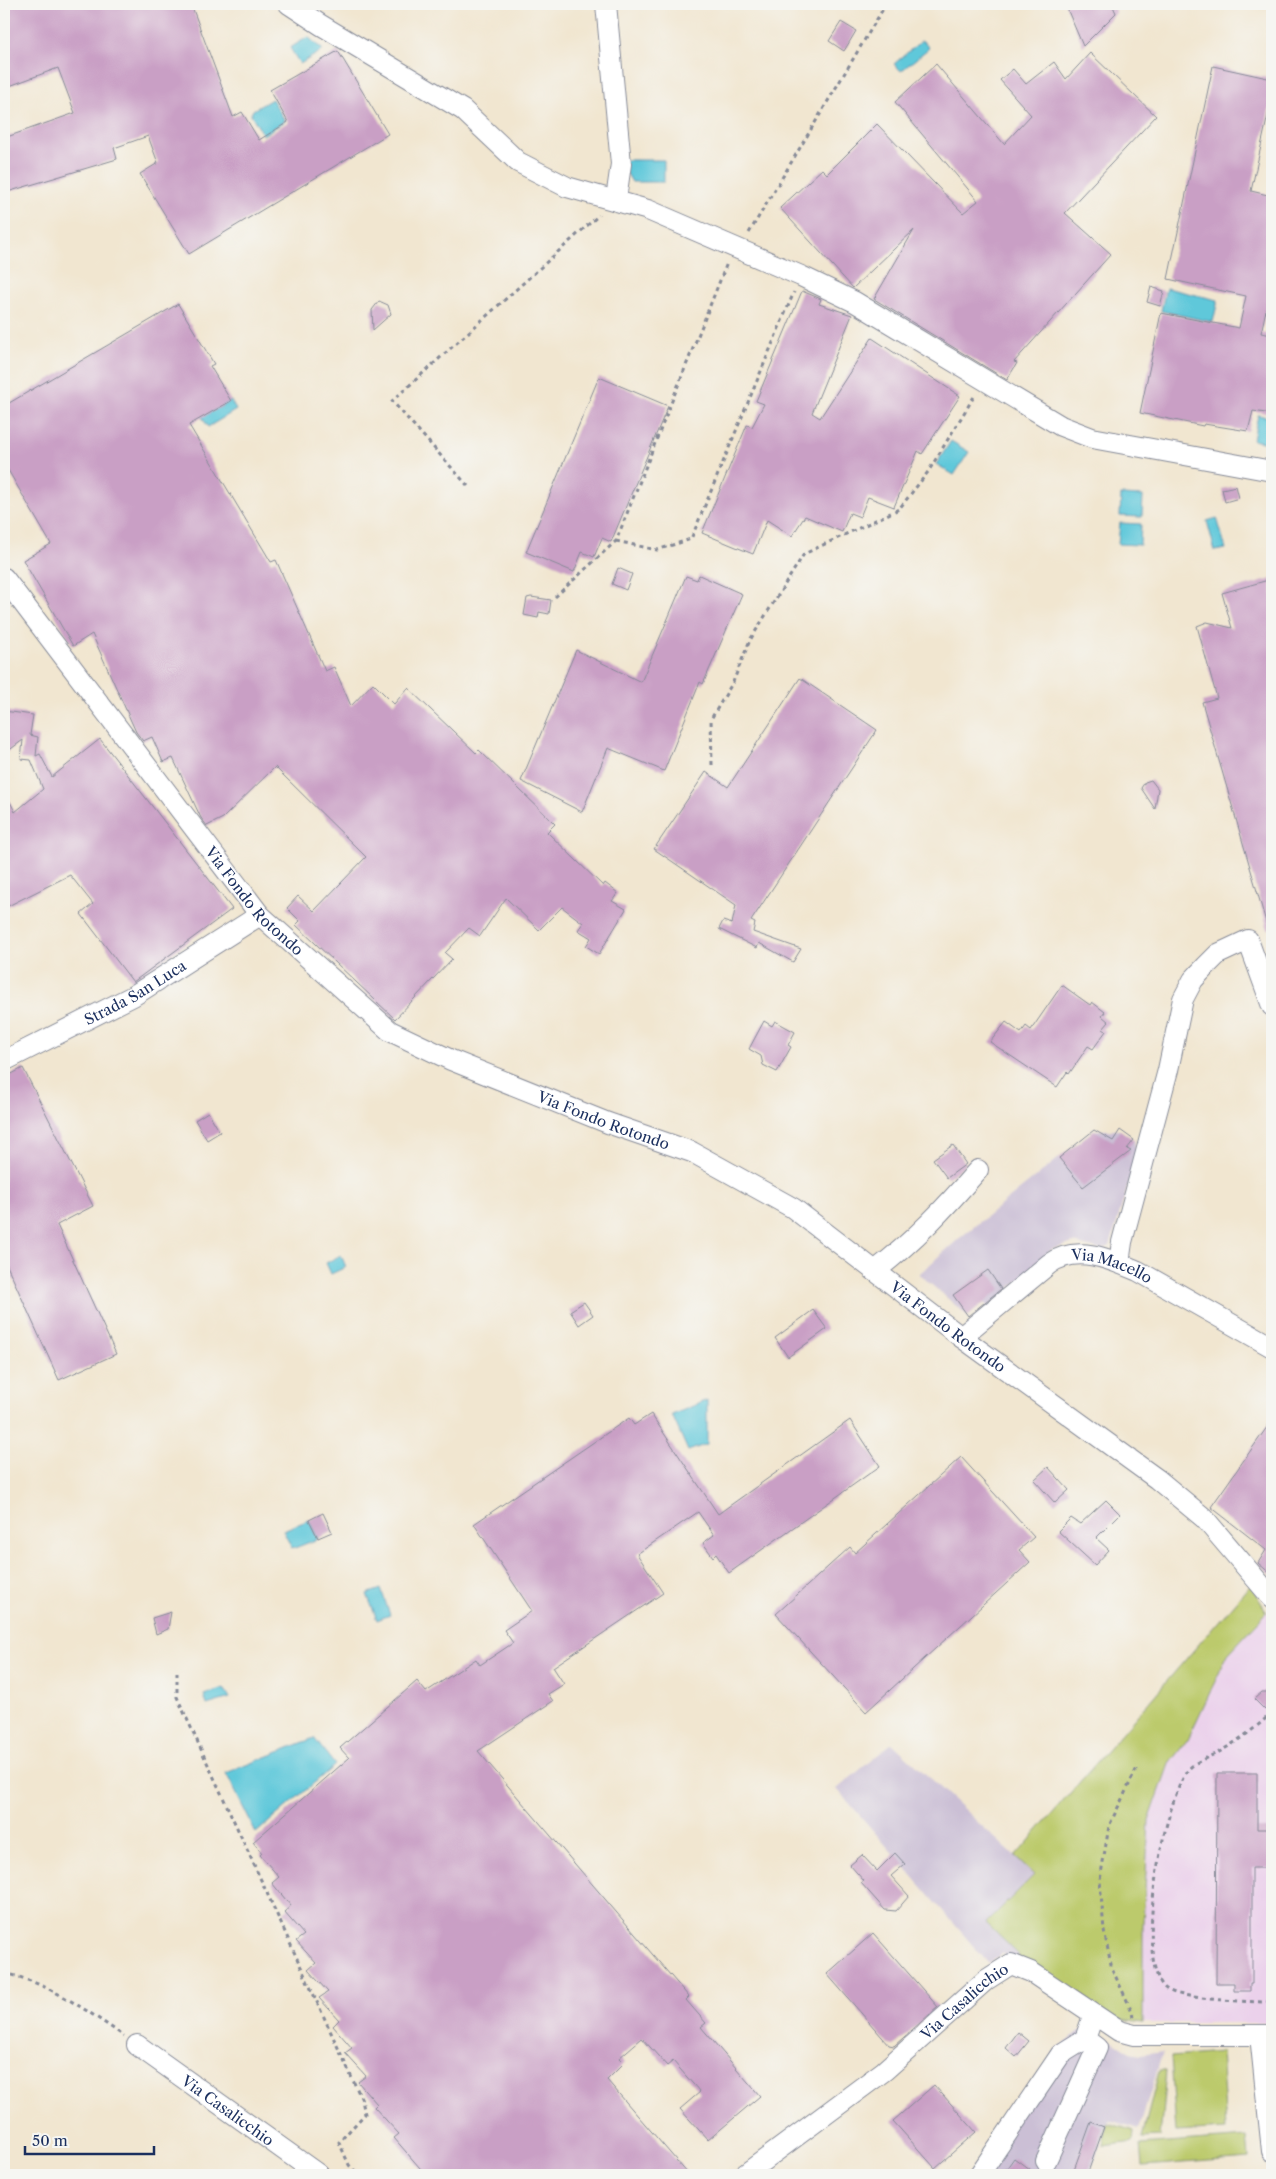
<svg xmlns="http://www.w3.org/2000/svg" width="1276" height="2179" font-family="'Libre Caslon Text',serif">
  <rect width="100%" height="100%" fill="#f6f6f2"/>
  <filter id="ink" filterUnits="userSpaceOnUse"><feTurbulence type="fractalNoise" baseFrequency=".02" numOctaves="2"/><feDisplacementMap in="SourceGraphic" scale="10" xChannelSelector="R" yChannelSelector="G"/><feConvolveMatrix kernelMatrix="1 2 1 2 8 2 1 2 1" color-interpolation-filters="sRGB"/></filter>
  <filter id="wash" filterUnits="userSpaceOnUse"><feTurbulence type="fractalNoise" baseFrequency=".0096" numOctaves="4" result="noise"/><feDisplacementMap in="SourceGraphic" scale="20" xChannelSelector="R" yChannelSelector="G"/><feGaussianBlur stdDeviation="1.12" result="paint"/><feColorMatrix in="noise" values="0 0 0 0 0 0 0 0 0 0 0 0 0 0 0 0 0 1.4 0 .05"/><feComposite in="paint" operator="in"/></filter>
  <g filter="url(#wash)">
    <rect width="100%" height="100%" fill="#f1e6d0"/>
    <!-- built -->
    <polygon fill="#ebd1eb" points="1267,1612 1272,1616 1272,2023 1143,2023 1143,1924 1149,1821 1169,1764 1188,1739 1228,1654"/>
    <!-- industrial -->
    <g fill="#cbbfd5">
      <polygon points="1094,1130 1120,1130 1134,1140 1137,1154 1110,1246 1101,1250 1074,1243 1052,1249 1004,1294 988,1307 984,1303 968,1316 919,1274 961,1237"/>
      <polygon points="892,1743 1035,1875 987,1923 1019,1955 1011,1964 1002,1953 989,1964 837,1789"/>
      <polygon points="1088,2025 1130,2052 1141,2054 1163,2051 1139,2129 1109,2120 1089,2175 968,2175 1057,2049"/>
    </g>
    <!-- green -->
    <g fill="#bcca6c" stroke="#6c7c65">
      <polygon points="1250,1585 1267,1612 1228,1654 1188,1739 1169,1764 1149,1821 1143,1924 1143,2023 1093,2016 1011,1964 1019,1955 986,1923 1034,1875 1015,1857"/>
      <polygon points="1221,2052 1226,2129 1176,2132 1171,2056"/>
      <polygon points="1159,2071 1166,2071 1160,2137 1142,2138"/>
      <polygon points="1108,2123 1134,2131 1133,2142 1104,2146"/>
      <polygon points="1247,2137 1249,2158 1143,2166 1141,2145"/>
    </g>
    <!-- water -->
    <g fill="#5fc8da" stroke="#3d7c9c">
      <polygon points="308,37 323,50 300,64 290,48"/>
      <polygon points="922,40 929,48 901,71 894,64"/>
      <polygon points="272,99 285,121 263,135 251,114 253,110"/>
      <polygon points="625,160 664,160 664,182 632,182 624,169"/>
      <polygon points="1166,288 1218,300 1213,322 1161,311"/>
      <polygon points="231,401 236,410 208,427 202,417"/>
      <polygon points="1258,415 1272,418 1272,444 1253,440"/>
      <polygon points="951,441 969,452 954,475 936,464"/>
      <polygon points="1121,495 1143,496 1142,517 1120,516"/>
      <polygon points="1217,518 1226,549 1215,551 1207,521"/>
      <polygon points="1120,523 1141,524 1140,545 1118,544"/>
      <polygon points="341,1255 346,1267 331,1274 326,1263"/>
      <polygon points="707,1400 707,1444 688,1451 672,1415"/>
      <polygon points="309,1520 318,1539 292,1549 283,1530"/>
      <polygon points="381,1589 390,1615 377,1620 367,1594"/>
      <polygon points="224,1688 230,1698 207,1705 204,1695"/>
      <polygon points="314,1738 335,1765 256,1833 226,1773"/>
    </g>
    <g id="blocks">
      <!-- building -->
      <g fill="#c99fc5">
        <polygon points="4,4 191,4 233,117 242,112 259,140 288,122 270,90 338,51 388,134 189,254 140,174 158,163 148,136 114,148 117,159 4,193 4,138 75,113 58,68 4,88"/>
        <polygon points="1065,4 1112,4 1116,13 1083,46"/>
        <polygon points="841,22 856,31 844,51 829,41"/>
        <polygon points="1090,53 1156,116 1065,213 1111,254 1014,362 1017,363 1007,380 874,299 914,230 853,288 780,208 822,169 827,174 877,124 963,213 978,201 895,102 936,64 1004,144 1031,115 1000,80 1013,69 1026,84 1054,62 1066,79"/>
        <polygon points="1213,66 1272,79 1272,97 1251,191 1272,196 1272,282 1261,333 1272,335 1272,414 1253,411 1248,431 1204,424 1203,426 1140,413 1161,313 1239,328 1246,296 1168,279"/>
        <polygon points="1151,287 1164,291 1160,306 1147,302"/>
        <polygon points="802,291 821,299 819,304 852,315 812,413 820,418 872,338 960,396 922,454 918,451 894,507 868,497 860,517 850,513 842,532 805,516 792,536 767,520 753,554 702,533 747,425 752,427 764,404 756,401"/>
        <polygon points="379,301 388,305 391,314 373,330 372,310"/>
        <polygon points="178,304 214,364 210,366 231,401 189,425 271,562 276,560 325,671 334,667 351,706 373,683 394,704 408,688 476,753 479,750 555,824 547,832 603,886 605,883 618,893 612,901 626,909 599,954 586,946 591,938 578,930 583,923 562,907 539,930 506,898 480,936 469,928 445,953 452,959 395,1019 296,925 300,921 287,908 298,896 314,911 366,857 275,767 223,818 207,826 201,818 173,758 163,762 152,737 143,741 136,732 92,634 73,646 23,560 51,544 8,470 4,472 4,406"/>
        <polygon points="599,377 668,406 611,542 602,538 594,557 582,552 574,572 526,552"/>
        <polygon points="1236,486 1239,498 1225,502 1222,489"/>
        <polygon points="618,568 632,574 626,590 612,584"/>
        <polygon points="699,575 742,594 703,684 700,682 664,771 608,748 582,812 521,781 576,650 641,682 686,576 697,580"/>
        <polygon points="1272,579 1272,929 1268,929 1202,702 1217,698 1197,626 1207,622 1232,628 1222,593"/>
        <polygon points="531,597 551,600 549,614 539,612 538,618 524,615 527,598"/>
        <polygon points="800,678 877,730 751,921 755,923 753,932 801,949 793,962 759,943 757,948 719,929 723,921 732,924 736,905 654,849 706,772 728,787"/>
        <polygon points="4,711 33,715 30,735 38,737 36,756 40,754 52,777 100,739 232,909 133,982 81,914 93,904 70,875 4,908 4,789 15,812 43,789 31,760 21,759 23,740 4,754"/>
        <polygon points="1151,780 1158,789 1155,809 1141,788 1145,782"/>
        <polygon points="1062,985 1090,1005 1092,1002 1105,1012 1102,1016 1109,1022 1103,1029 1106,1031 1093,1049 1088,1046 1069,1074 1067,1072 1057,1087 990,1042 1006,1022 1021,1033 1026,1026 1031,1030"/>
        <polygon points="764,1021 772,1026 775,1021 795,1032 788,1045 791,1047 777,1072 763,1065 761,1056 749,1049"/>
        <polygon points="23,1068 93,1206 57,1225 116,1354 59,1380 4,1259 4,1078"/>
        <polygon points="208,1112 220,1132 207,1140 195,1120"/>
        <polygon points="1094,1130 1113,1141 1120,1130 1134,1140 1127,1149 1131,1151 1083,1187 1059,1158"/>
        <polygon points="953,1145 966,1164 947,1178 933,1159"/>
        <polygon points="988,1270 1001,1289 968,1316 953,1295"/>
        <polygon points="584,1302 593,1315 579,1325 570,1311"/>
        <polygon points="813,1310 827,1329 788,1357 775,1338"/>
        <polygon points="651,1414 718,1514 850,1420 880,1466 729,1573 716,1554 713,1557 703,1543 714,1535 698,1512 637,1554 663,1593 553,1667 564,1684 548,1694 553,1701 478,1751 689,1997 686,2000 706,2023 701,2027 760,2096 708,2140 680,2109 700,2092 673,2061 667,2066 642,2038 619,2058 624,2063 607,2080 689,2175 426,2175 394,2138 399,2134 374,2107 377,2104 358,2082 366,2076 345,2053 352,2048 333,2026 339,2020 319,1998 328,1992 308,1970 316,1963 296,1941 304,1935 284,1912 291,1906 272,1883 279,1877 260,1855 262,1853 253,1842 349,1758 340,1748 417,1681 426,1692 476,1659 480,1665 513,1643 504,1630 532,1611 474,1524 629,1418 634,1425"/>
        <polygon points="1272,1420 1272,1575 1258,1563 1266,1550 1211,1507"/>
        <polygon points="961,1457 1034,1537 1019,1550 1030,1562 866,1712 776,1614 850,1547 855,1553"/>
        <polygon points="1048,1467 1069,1490 1055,1503 1034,1480"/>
        <polygon points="1106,1500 1120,1514 1096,1538 1109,1550 1095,1565 1058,1531 1071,1518 1080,1524"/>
        <polygon points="323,1513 332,1532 318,1538 309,1520"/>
        <polygon points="171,1612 168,1629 156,1634 152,1618"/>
        <polygon points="1262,1692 1268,1692 1272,1696 1272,1703 1265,1710 1254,1699"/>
        <polygon points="1217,1773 1257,1773 1257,1829 1272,1829 1272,1868 1252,1868 1252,1983 1250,1983 1250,1991 1234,1991 1234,1983 1216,1983"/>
        <polygon points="895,1853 905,1864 891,1876 909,1896 896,1911 885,1910 861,1883 864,1881 850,1865 862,1855 877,1871"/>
        <polygon points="873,1933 938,2007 894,2046 889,2045 827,1974"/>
        <polygon points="1018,2032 1029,2041 1016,2057 1006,2048"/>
        <polygon points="934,2085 976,2132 935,2168 893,2121"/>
        <polygon points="1091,2122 1104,2127 1087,2175 1072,2175"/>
        <polygon points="1014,2158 1037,2175 1002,2175"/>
      </g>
    </g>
  </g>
  <g filter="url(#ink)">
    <use href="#blocks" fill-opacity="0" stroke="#868a97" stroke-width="1"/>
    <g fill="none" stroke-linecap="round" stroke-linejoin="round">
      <defs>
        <g id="minor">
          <polyline points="289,4 321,25 463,110 518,162 567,187 648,210 801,276 855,302 1061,426 1092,438 1272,471"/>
          <polyline points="606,4 621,164 616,199"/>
          <path id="s1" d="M4 578 260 915 390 1031 451 1060 608 1123 692 1152 793 1208 961 1337 1157 1479 1204 1518 1272 1598"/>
          <path id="s2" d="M4 1061 133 996 260 915"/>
          <polyline points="1119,1263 1122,1242 1168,1070 1183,999 1193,980 1206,966 1218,954 1248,940 1272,1006"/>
          <path d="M875 1271C915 1240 945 1208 978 1170"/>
          <path id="s3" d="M961 1337 1049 1264C1077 1244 1110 1259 1138 1271L1272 1347"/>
          <polyline points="1260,2035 1272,2151"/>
          <path id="s4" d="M137 2045 319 2175"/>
          <polyline points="1046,2161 1097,2048 1085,2039"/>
          <path id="s5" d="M744 2175 884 2071 986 1980 1011 1964 1031 1972 1119 2031 1134 2035H1272"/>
          <polyline points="979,2175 1061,2054 1085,2039 1093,2016"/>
        </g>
      </defs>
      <!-- minor casing -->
      <use href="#minor" stroke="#868a97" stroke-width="22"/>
      <!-- path -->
      <g stroke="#868a97" stroke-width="3" stroke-dasharray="4 4" stroke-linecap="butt">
        <polyline points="749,233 886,4"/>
        <polyline points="468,486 392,401 599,215"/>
        <polyline points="616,541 657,550 691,539 794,292"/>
        <polyline points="555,597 616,541 727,263"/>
        <polyline points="712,765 711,719 733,682 750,640 804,554 899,509 928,472 975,395"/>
        <polyline points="177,1672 177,1697 362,2100 365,2114 339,2142 349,2165 359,2175"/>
        <path d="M1272 1712C1257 1728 1240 1739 1221 1751 1212 1756 1195 1761 1188 1770 1164 1802 1133 1958 1165 1988 1178 2000 1252 2002 1272 2002"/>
        <path d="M4 1973C49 1983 86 2010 124 2036"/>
        <polyline points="1133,2017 1132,2011 1112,1969 1104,1931 1100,1880 1109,1826 1138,1766"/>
      </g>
      <!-- minor -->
      <use href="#minor" stroke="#fff" stroke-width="20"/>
    </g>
  </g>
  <g text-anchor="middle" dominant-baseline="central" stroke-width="5" stroke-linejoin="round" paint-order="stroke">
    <!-- street labels -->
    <g font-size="15" fill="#1b2f5e" stroke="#f6f6f2">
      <text stroke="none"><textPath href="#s1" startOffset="409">Via Fondo Rotondo</textPath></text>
      <text stroke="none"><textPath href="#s2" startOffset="148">Strada San Luca</textPath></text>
      <text stroke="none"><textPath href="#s1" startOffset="829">Via Fondo Rotondo</textPath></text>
      <text stroke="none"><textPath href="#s3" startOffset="181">Via Macello</textPath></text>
      <text stroke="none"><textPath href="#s1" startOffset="1234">Via Fondo Rotondo</textPath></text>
      <text stroke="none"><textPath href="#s5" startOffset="281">Via Casalicchio</textPath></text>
      <text stroke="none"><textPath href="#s4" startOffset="112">Via Casalicchio</textPath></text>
    </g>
  </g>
  <!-- margin -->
  <rect width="1276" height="2179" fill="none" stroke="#f6f6f2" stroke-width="20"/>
  <!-- scale -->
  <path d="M25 2146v8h129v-8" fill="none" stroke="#1b2f5e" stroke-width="2.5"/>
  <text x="32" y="2146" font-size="15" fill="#1b2f5e" stroke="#f6f6f2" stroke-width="4" paint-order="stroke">50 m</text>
</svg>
